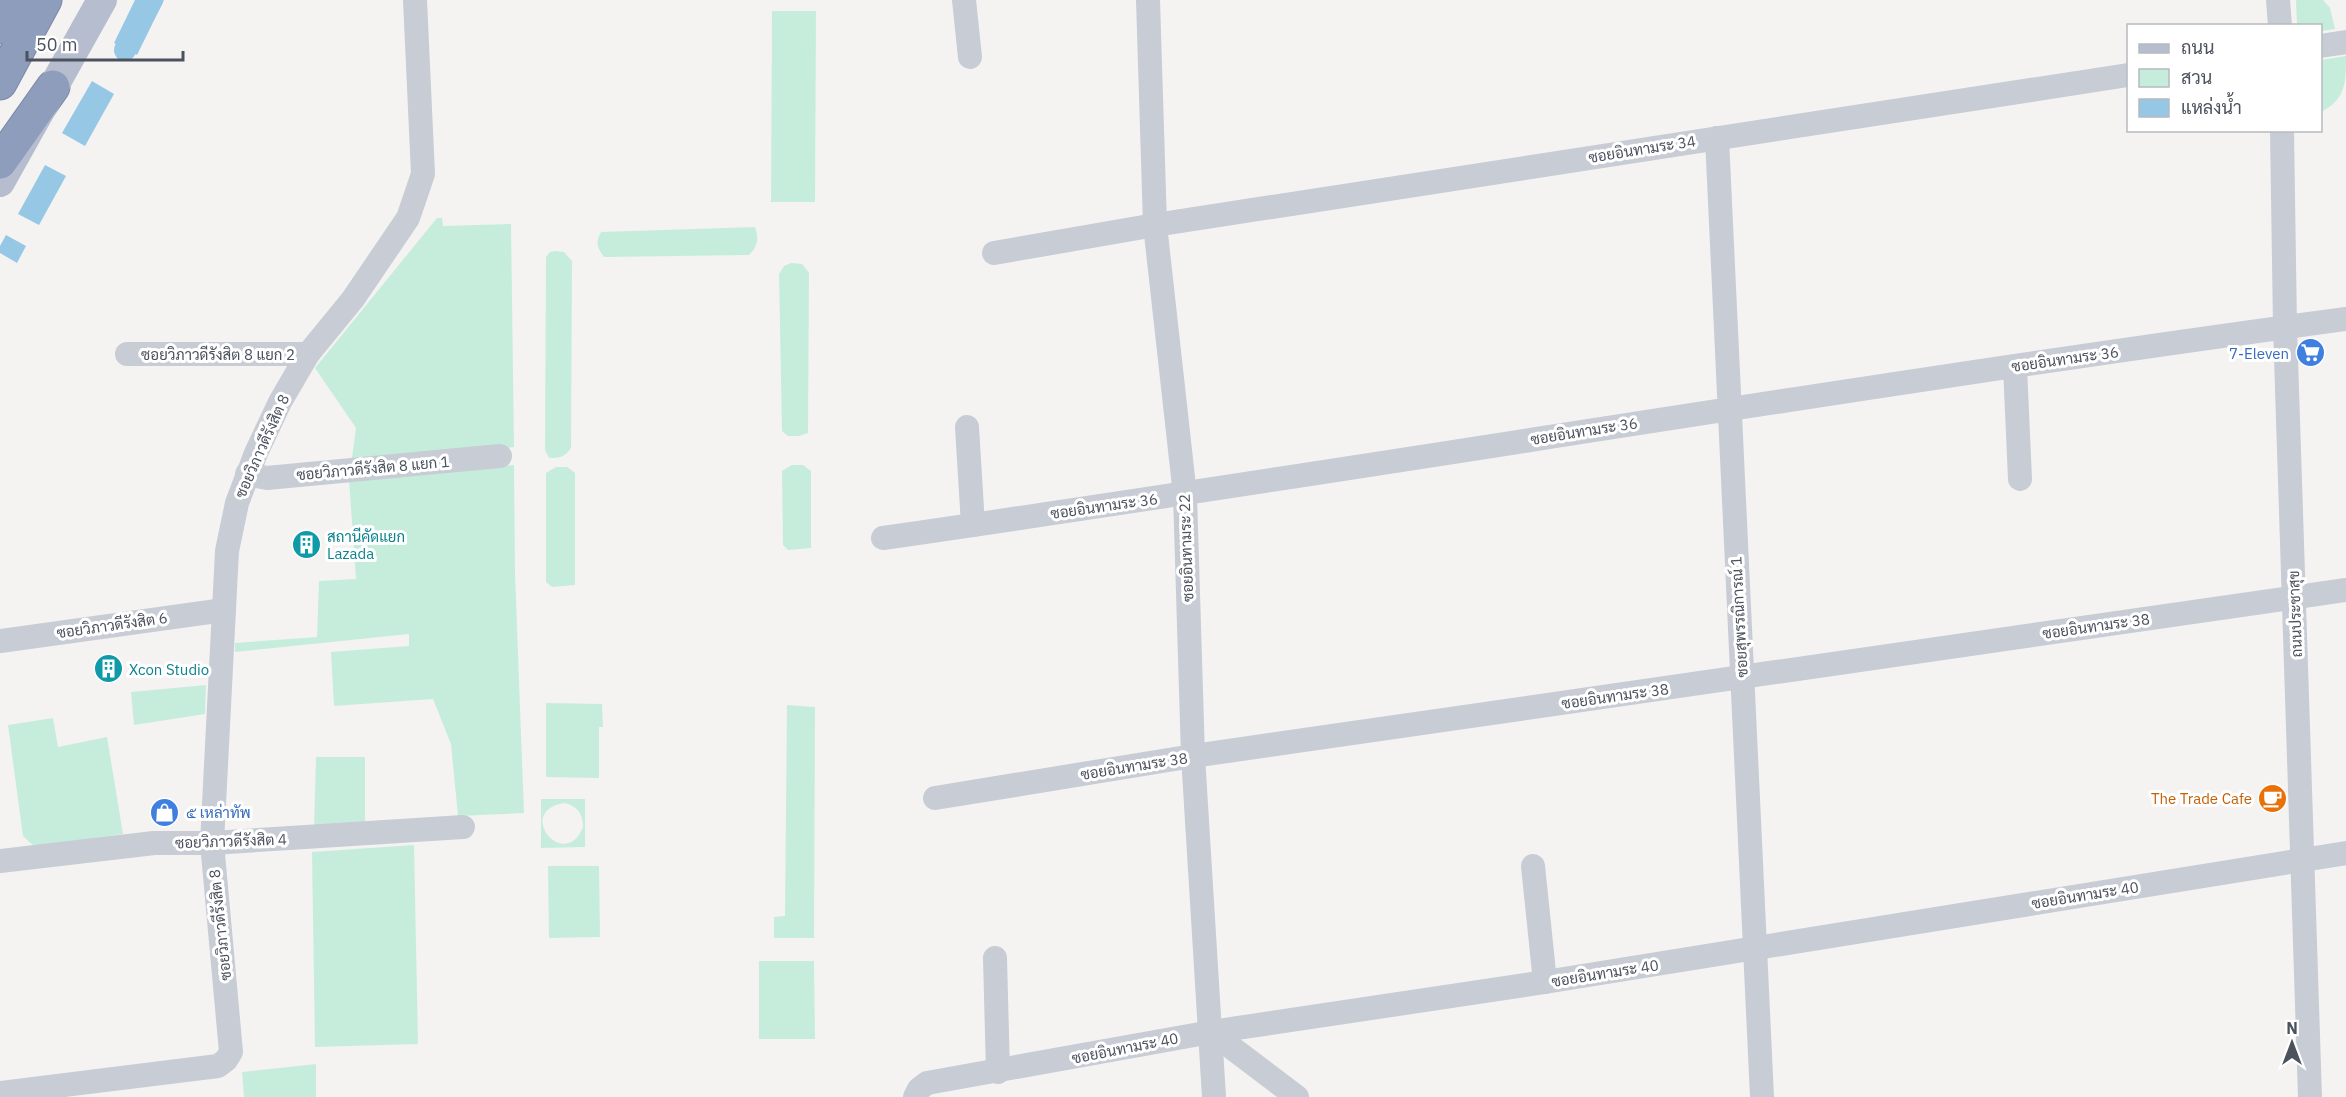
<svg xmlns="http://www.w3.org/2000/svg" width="2346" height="1097" font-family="'IBM Plex Sans',Sarabun,sans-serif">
  <rect width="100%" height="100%" fill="#f4f3f2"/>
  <!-- green -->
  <g fill="#c6eddc" fill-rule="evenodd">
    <polygon points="2296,0 2323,0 2330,8 2335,29 2321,31 2320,26 2297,25"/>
    <polygon points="772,11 816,11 815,202 771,202"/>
    <path d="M2346 56C2346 82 2346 99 2321 112V60Z"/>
    <polygon points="437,218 442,218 443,226 511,224 514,447 351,465 356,428 315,368"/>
    <path d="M755 227C759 239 758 246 749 255L604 257C597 247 595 243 601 232Z"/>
    <path d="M555 251 564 252 572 261 571 448C565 457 560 458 549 458L545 450 546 257 550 252Z"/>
    <polygon points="791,263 802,264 809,273 808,433 799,436 788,436 782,431 779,274 784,266"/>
    <polygon points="514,465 515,574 524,813 458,816 451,744 433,699 334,706 331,652 409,646 409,634 235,652 235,643 317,637 319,581 356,579 349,479"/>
    <polygon points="792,465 803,465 811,471 811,548 788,550 783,545 782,471"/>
    <polygon points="556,467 567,467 575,473 575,585 552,587 546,582 546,473"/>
    <polygon points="206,685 205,714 134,725 131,692"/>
    <polygon points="546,703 602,704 603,727 599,727 599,778 546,777"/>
    <polygon points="787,705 815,707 814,938 774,938 774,917 785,916"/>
    <polygon points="53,718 58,747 107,737 123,834 35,847 23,836 8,725"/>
    <polygon points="316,757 365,757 365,826 314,831"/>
    <path d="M541 799H585V847L541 848ZM564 803C578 806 583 814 583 827 565 873 514 811 564 803Z"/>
    <polygon points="414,845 418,1044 315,1047 312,852"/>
    <polygon points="548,866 599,866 600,937 549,938"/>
    <polygon points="759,961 814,961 815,1039 759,1039"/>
    <polygon points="316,1064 316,1097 244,1097 242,1072"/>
  </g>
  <!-- water -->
  <g fill="#96c8e6">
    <polygon points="135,0 164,0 137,55 114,43"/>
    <polygon points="92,81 114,94 85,146 62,133"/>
    <polygon points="45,165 66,176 39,225 18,214"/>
    <polygon points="6,235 26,246 17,263 0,253 0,246"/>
  </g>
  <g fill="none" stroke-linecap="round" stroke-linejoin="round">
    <!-- canal -->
    <polyline stroke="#96c8e6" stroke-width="22" points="125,50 152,0"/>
    <defs>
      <g id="highway">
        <polyline points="0,27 15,0"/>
        <polyline points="0,83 45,0"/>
        <polyline points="0,162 53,87"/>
      </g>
    </defs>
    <!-- highway casing -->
    <use href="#highway" stroke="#7a88a8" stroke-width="35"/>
    <!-- minor -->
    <g stroke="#c7ccd5" stroke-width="24">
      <polyline points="964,0 970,57"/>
      <polyline points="1148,0 1155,225 1185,495 1193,756 1214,1097"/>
      <polyline points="2278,0 2280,26"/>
      <polyline points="2320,46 2346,42"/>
      <polyline points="2282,130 2285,327 2310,1097"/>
      <polyline points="1717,138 1762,1097"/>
      <polyline points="994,253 1155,225 2128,75"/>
      <polyline points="127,354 308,354"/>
      <polyline points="2015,367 2020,479"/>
      <polyline points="967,427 973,525"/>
      <polyline points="247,474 267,478 500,456"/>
      <path d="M883 538C1371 468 1857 385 2346 319"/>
      <polyline points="0,641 224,610"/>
      <polyline points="935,798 1193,756 2346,590"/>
      <polyline points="0,861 154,843 212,843 463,827"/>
      <polyline points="1533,866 1545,982"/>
      <polyline points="995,958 998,1072"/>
      <polyline points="1211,1032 1297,1097"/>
      <polyline points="0,1093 218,1066 226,1060 231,1052 212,843 227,551 237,503 256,453 280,402 308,354 353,299 408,218 423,174 415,0"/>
      <polyline points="915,1097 919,1089 927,1083 1211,1032 1545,982 2346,853"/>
    </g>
    <!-- major -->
    <polyline stroke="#b5bdce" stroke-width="30" points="0,182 102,0"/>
    <!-- highway -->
    <use href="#highway" stroke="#8f9dbc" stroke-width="33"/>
  </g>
  <!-- icons -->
  <defs>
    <symbol id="supermarket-disc" viewBox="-11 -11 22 22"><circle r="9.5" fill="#3f7fe0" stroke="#fff"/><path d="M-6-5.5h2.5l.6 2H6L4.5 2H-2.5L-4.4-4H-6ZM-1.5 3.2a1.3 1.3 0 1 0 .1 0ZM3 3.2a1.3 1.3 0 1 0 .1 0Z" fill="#fff"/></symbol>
    <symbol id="building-disc" viewBox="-11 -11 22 22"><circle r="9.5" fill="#0f9aa8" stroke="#fff"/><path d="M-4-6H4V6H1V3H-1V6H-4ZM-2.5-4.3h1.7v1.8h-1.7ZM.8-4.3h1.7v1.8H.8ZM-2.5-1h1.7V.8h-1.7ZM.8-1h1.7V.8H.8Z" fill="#fff"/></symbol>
    <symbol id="cafe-disc" viewBox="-11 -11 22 22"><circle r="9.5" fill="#e8710a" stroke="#fff"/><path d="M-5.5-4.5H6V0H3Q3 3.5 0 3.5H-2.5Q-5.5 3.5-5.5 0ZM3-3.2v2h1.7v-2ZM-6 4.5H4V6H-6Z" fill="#fff"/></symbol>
    <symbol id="shop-disc" viewBox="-11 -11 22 22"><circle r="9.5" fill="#3f7fe0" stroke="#fff"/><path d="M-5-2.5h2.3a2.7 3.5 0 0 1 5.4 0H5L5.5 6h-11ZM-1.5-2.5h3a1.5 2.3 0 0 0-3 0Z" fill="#fff"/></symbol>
  </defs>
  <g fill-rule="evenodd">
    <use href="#supermarket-disc" x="2294" y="336" width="33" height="33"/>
    <use href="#building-disc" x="290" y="528" width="33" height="33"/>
    <use href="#building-disc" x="92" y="652" width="33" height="33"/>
    <use href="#cafe-disc" x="2256" y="782" width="33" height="33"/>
    <use href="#shop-disc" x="148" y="796" width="33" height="33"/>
  </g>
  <g text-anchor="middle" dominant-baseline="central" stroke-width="6" stroke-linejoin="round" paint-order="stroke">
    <!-- street labels -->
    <g font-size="15" fill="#4b525e" stroke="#fff">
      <text transform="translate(1642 149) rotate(-9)">ซอยอินทามระ 34</text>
      <text x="218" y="354">ซอยวิภาวดีรังสิต 8 แยก 2</text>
      <text transform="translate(2065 359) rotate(-8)">ซอยอินทามระ 36</text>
      <text transform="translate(1584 431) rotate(-9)">ซอยอินทามระ 36</text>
      <text transform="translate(262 446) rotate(-66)">ซอยวิภาวดีรังสิต 8</text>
      <text transform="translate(373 468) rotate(-5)">ซอยวิภาวดีรังสิต 8 แยก 1</text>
      <text transform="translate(1104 506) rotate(-8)">ซอยอินทามระ 36</text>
      <text transform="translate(1186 548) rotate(-92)">ซอยอินทามระ 22</text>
      <text transform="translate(2295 614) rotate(-92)">ถนนประชาสุข</text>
      <text transform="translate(1739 617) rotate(-93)">ซอยสุพรรณิการณ์ 1</text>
      <text transform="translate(112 625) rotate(-8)">ซอยวิภาวดีรังสิต 6</text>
      <text transform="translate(2096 626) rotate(-8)">ซอยอินทามระ 38</text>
      <text transform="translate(1615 696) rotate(-8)">ซอยอินทามระ 38</text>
      <text transform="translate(1134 766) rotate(-9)">ซอยอินทามระ 38</text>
      <text transform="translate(231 841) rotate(-2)">ซอยวิภาวดีรังสิต 4</text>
      <text transform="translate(2085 895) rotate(-9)">ซอยอินทามระ 40</text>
      <text transform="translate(220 925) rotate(-96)">ซอยวิภาวดีรังสิต 8</text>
      <text transform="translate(1605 973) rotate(-9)">ซอยอินทามระ 40</text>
      <text transform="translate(1125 1048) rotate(-11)">ซอยอินทามระ 40</text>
    </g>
    <!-- shop labels -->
    <g font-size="15" fill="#366cbe" stroke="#fff" text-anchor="end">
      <text x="2289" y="353">7-Eleven</text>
      <text x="186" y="812" text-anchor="start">๕ เหล่าทัพ</text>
    </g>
    <!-- culture labels -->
    <g font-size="15" fill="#0d838f" stroke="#fff" text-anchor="start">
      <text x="327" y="536">สถานีคัดแยก<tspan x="327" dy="17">Lazada</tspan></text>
      <text x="129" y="669">Xcon Studio</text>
    </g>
    <!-- food labels -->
    <g font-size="15" fill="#c56008" stroke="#fff" text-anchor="end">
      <text x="2252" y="798">The Trade Cafe</text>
    </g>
  </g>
  <!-- legend -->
  <rect x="2127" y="24" width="195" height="108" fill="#ffffff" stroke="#b7babf" stroke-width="1.5"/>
  <rect x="2139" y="44" width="30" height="9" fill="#b5bdce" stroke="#b7babf" stroke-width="1.5"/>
  <text x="2181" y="54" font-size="18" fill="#4b525e">ถนน</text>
  <rect x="2139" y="69" width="30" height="18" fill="#c6eddc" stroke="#b7babf" stroke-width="1.5"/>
  <text x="2181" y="84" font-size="18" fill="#4b525e">สวน</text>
  <rect x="2139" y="99" width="30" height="18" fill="#96c8e6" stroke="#b7babf" stroke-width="1.5"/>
  <text x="2181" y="114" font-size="18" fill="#4b525e">แหล่งน้ำ</text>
  <!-- north arrow -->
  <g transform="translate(2292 1043)" stroke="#ffffff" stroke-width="4.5" paint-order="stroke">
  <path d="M0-4.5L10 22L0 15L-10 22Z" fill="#4b525e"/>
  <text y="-9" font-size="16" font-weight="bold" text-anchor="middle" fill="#4b525e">N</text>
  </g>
  <!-- scale -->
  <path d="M27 51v9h156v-9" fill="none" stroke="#4b525e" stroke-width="3"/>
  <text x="36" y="51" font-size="18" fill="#4b525e" stroke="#ffffff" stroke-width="4.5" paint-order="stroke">50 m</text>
</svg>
